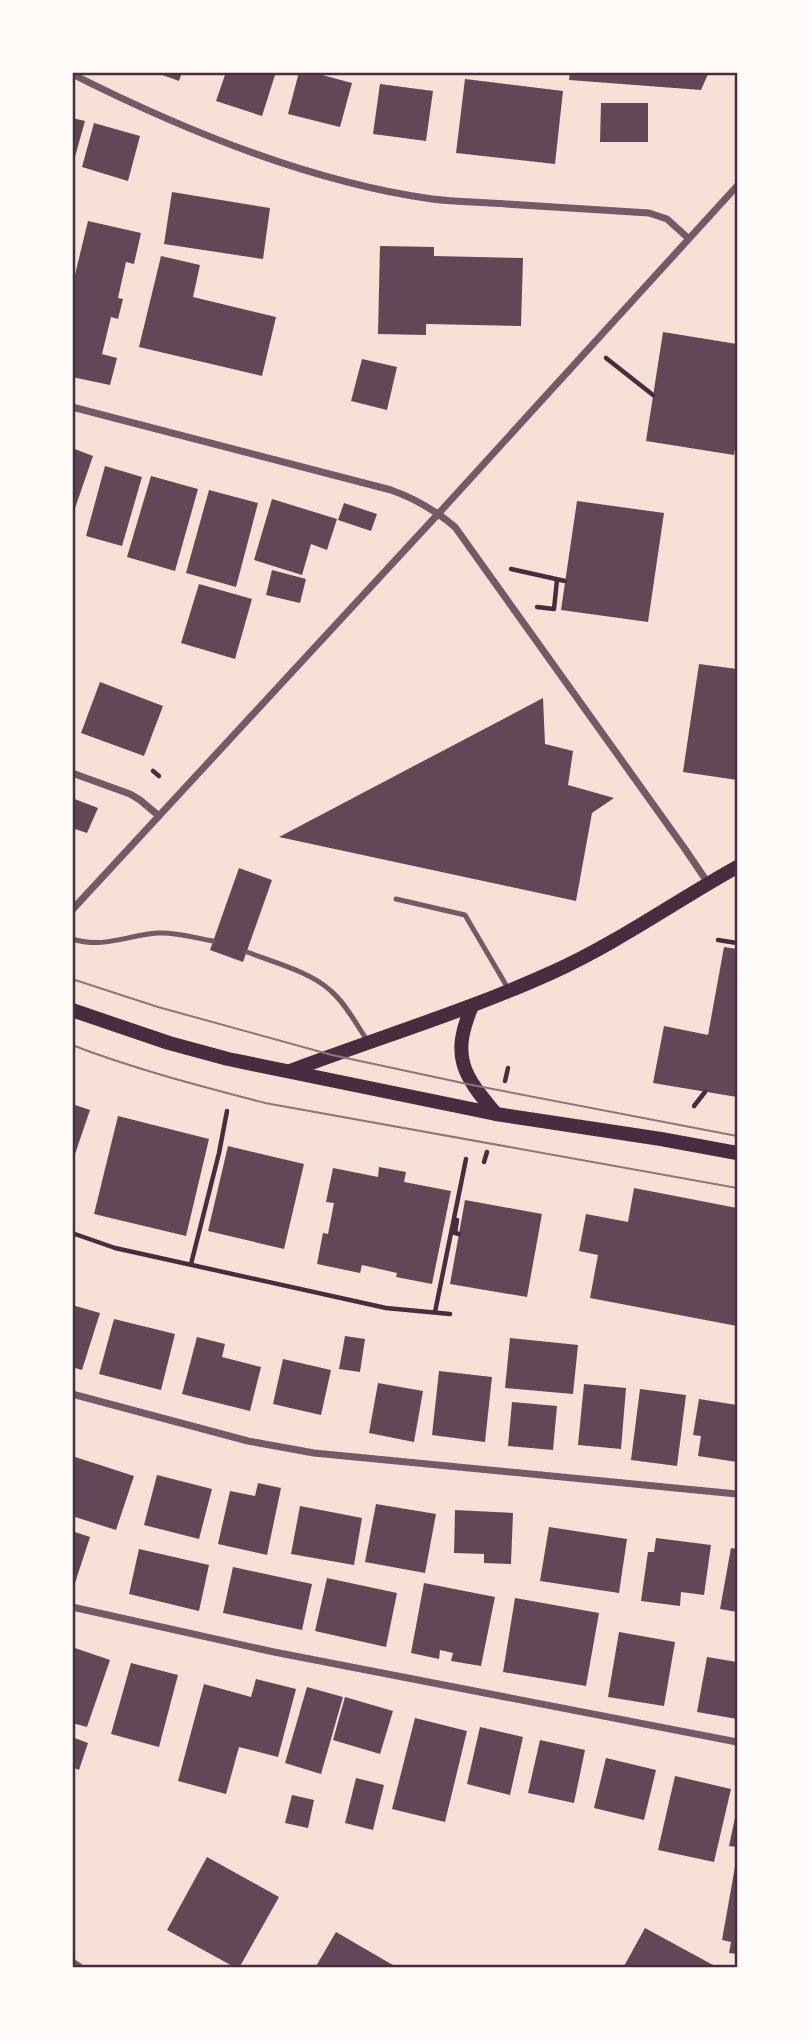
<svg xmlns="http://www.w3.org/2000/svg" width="809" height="2040" font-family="'Fira Sans Condensed',sans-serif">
  <rect width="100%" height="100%" fill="#f7e1d7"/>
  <!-- building -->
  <g fill="#644757">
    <polygon points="154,72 182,72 179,81"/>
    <polygon points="226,72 276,72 262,116 216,101"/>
    <polygon points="299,72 311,72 352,83 340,127 288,114"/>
    <polygon points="570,72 709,72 701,90 569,80"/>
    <polygon points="465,79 563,91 555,164 456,153"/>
    <polygon points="380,84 433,91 426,141 373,134"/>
    <polygon points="601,103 648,103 648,142 600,142"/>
    <polygon points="72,118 85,121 73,164 72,164"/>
    <polygon points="94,123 140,136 128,181 82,167"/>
    <polygon points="172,192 270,208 263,259 164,244"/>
    <polygon points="88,221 141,233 134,264 126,262 118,298 123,299 118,319 111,317 102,354 117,358 110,385 72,377 72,287"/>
    <polygon points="380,246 434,247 434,256 523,258 521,326 426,324 426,335 378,334"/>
    <polygon points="161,256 200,265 193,297 276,317 262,376 139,347"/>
    <polygon points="663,332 737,344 737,437 734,455 646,441"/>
    <polygon points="362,359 397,367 387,410 351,401"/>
    <polygon points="72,448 93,456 72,517"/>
    <polygon points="105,466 142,477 122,546 86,536"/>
    <polygon points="151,476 198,489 175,571 127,557"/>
    <polygon points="209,490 258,503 236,587 186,573"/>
    <polygon points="272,499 337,519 327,550 311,544 302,575 254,560"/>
    <polygon points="577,501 664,513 648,622 561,610"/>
    <polygon points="344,503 377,514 371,531 338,520"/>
    <polygon points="272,570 306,579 300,603 266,595"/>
    <polygon points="199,584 252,599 235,659 181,643"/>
    <polygon points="699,664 737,669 737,780 683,772"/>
    <polygon points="100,682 163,706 144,756 81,733"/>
    <polygon points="543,698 545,744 573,751 568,785 614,798 592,813 576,901 279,837"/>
    <polygon points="72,798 98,808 87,833 72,828"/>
    <polygon points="239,868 272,880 243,962 210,950"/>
    <polygon points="724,947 737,949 737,1097 653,1083 664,1026 708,1035"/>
    <polygon points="72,1104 90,1110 72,1163"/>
    <polygon points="118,1116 209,1139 186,1236 94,1214"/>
    <polygon points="228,1146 304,1164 284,1249 208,1231"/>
    <polygon points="379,1167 406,1172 404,1182 451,1191 432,1284 396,1277 397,1273 362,1265 360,1273 317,1264 323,1233 328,1234 334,1203 326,1202 333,1168 378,1177"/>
    <polygon points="634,1188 737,1208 737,1326 590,1298 598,1255 579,1251 586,1214 628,1222"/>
    <polygon points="465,1200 542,1214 527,1297 450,1284"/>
    <polygon points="72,1305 100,1313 82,1370 72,1367"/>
    <polygon points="114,1319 175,1334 161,1390 99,1374"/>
    <polygon points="345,1336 365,1339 360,1372 339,1369"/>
    <polygon points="197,1337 225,1344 222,1357 261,1367 250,1411 182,1394"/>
    <polygon points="510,1338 578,1345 573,1394 505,1388"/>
    <polygon points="283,1359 331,1370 321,1415 273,1404"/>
    <polygon points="439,1371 492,1377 485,1442 432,1435"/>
    <polygon points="378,1383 423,1391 414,1442 369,1433"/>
    <polygon points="584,1384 626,1388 621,1449 578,1445"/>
    <polygon points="640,1389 686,1395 677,1466 631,1460"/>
    <polygon points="699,1399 737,1405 737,1462 698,1456 701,1436 693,1435"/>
    <polygon points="512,1402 557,1406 553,1450 508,1446"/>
    <polygon points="72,1456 134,1476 116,1530 72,1516"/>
    <polygon points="157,1475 212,1489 199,1539 144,1525"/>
    <polygon points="258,1483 281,1488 267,1555 218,1544 230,1491 255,1496"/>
    <polygon points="376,1504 436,1514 425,1573 365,1562"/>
    <polygon points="300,1506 362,1518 354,1565 291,1554"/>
    <polygon points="455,1510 513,1513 511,1564 484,1563 484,1554 454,1553"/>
    <polygon points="549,1527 627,1539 619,1593 540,1581"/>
    <polygon points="72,1531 90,1537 75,1583 72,1582"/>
    <polygon points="656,1538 711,1545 704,1595 681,1592 680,1606 641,1601 648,1552 654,1552"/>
    <polygon points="731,1548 737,1549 737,1612 720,1609"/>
    <polygon points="139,1549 209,1565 199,1611 129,1594"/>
    <polygon points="233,1567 312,1584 302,1630 223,1613"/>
    <polygon points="327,1578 397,1593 386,1647 315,1631"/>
    <polygon points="424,1583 495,1597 481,1666 451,1661 453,1653 440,1650 439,1659 411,1653"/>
    <polygon points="515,1598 599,1613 586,1686 503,1672"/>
    <polygon points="619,1632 675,1642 664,1706 608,1697"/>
    <polygon points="72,1647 110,1660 87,1727 72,1723"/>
    <polygon points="707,1657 737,1662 737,1719 697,1712"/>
    <polygon points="131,1663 178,1675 159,1747 111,1734"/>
    <polygon points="256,1679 296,1689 278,1757 239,1747 226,1794 178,1781 204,1684 251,1697"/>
    <polygon points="307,1687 343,1697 321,1774 285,1763"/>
    <polygon points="345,1697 393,1711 380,1754 333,1740"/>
    <polygon points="415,1718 467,1731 445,1822 392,1809"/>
    <polygon points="480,1727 523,1737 510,1795 467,1784"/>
    <polygon points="72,1737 88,1743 79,1770 72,1767"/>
    <polygon points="540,1740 585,1750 574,1803 528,1793"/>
    <polygon points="606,1758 656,1770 644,1820 594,1808"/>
    <polygon points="675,1776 731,1789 714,1862 658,1850"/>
    <polygon points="356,1778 384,1785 373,1830 345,1823"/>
    <polygon points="292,1795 314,1800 308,1828 285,1823"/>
    <polygon points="736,1813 737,1813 737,1847 729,1846"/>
    <polygon points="207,1857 279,1897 239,1968 236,1968 167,1930"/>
    <polygon points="736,1861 737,1862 737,1954 729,1953 731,1942 722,1940"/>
    <polygon points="645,1928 713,1965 711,1968 623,1968"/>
    <polygon points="336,1932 398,1968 315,1968"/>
  </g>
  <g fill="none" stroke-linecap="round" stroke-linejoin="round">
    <!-- path -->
    <g stroke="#4a2c40" stroke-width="4.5">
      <polyline points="606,358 653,395"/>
      <polyline points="511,569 565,581"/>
      <polyline points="537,607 554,609 557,580"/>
      <polyline points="153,771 159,776"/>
      <polyline points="718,940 737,943"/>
      <polyline points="505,1081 508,1068"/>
      <polyline points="694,1106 705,1092"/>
      <polyline points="484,1162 487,1152"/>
      <polyline points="457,1220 455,1233 459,1234"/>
      <polyline points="72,1233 115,1248 386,1308 450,1314"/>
      <polyline points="191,1264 219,1153 227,1111"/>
      <polyline points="435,1312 466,1159"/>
    </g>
    <!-- service -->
    <g stroke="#755966" stroke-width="5">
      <polyline points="396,899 465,915 509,990"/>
      <path d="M72 939C104 949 127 935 158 933 177 932 195 938 213 941"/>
      <path d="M247 952C273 962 311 972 331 991 346 1004 356 1024 367 1040"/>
    </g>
    <!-- minor -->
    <g stroke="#755966" stroke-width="7">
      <path d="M72 74C181 129 310 182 432 199 456 202 481 202 506 204 554 207 601 210 649 213L667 219 688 238"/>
      <path d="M72 407 391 490C416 499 435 510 455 527L685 849 708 883"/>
      <polyline points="72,773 130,794 140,800 159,816"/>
      <polyline points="72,910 439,513 737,186"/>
      <polyline points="72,1394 248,1441 314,1453 737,1494"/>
      <polyline points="72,1607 274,1652 737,1742"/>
    </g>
    <!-- tertiary -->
    <polyline stroke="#755966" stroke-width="12" points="72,1965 77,1968"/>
    <!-- secondary -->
    <g stroke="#4a2c40" stroke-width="14">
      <path d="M472 1006C451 1056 462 1074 496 1114"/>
      <polyline points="72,1010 169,1043 228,1059 496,1114 661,1139 737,1153"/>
      <path d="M290 1071C377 1038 467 1011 553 972 617 943 676 901 737 867"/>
    </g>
    <!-- tram -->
    <g stroke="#8f747c" stroke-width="2">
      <polyline points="72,979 158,1007 332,1055 472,1085 737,1136"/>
      <path d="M72 1045C134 1069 200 1086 265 1103L737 1188"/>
    </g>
  </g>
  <!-- border -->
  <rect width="809" height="2040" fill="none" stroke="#fffaf5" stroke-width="147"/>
  <rect x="74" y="74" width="662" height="1892" fill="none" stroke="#4a2c40" stroke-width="2.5"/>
</svg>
